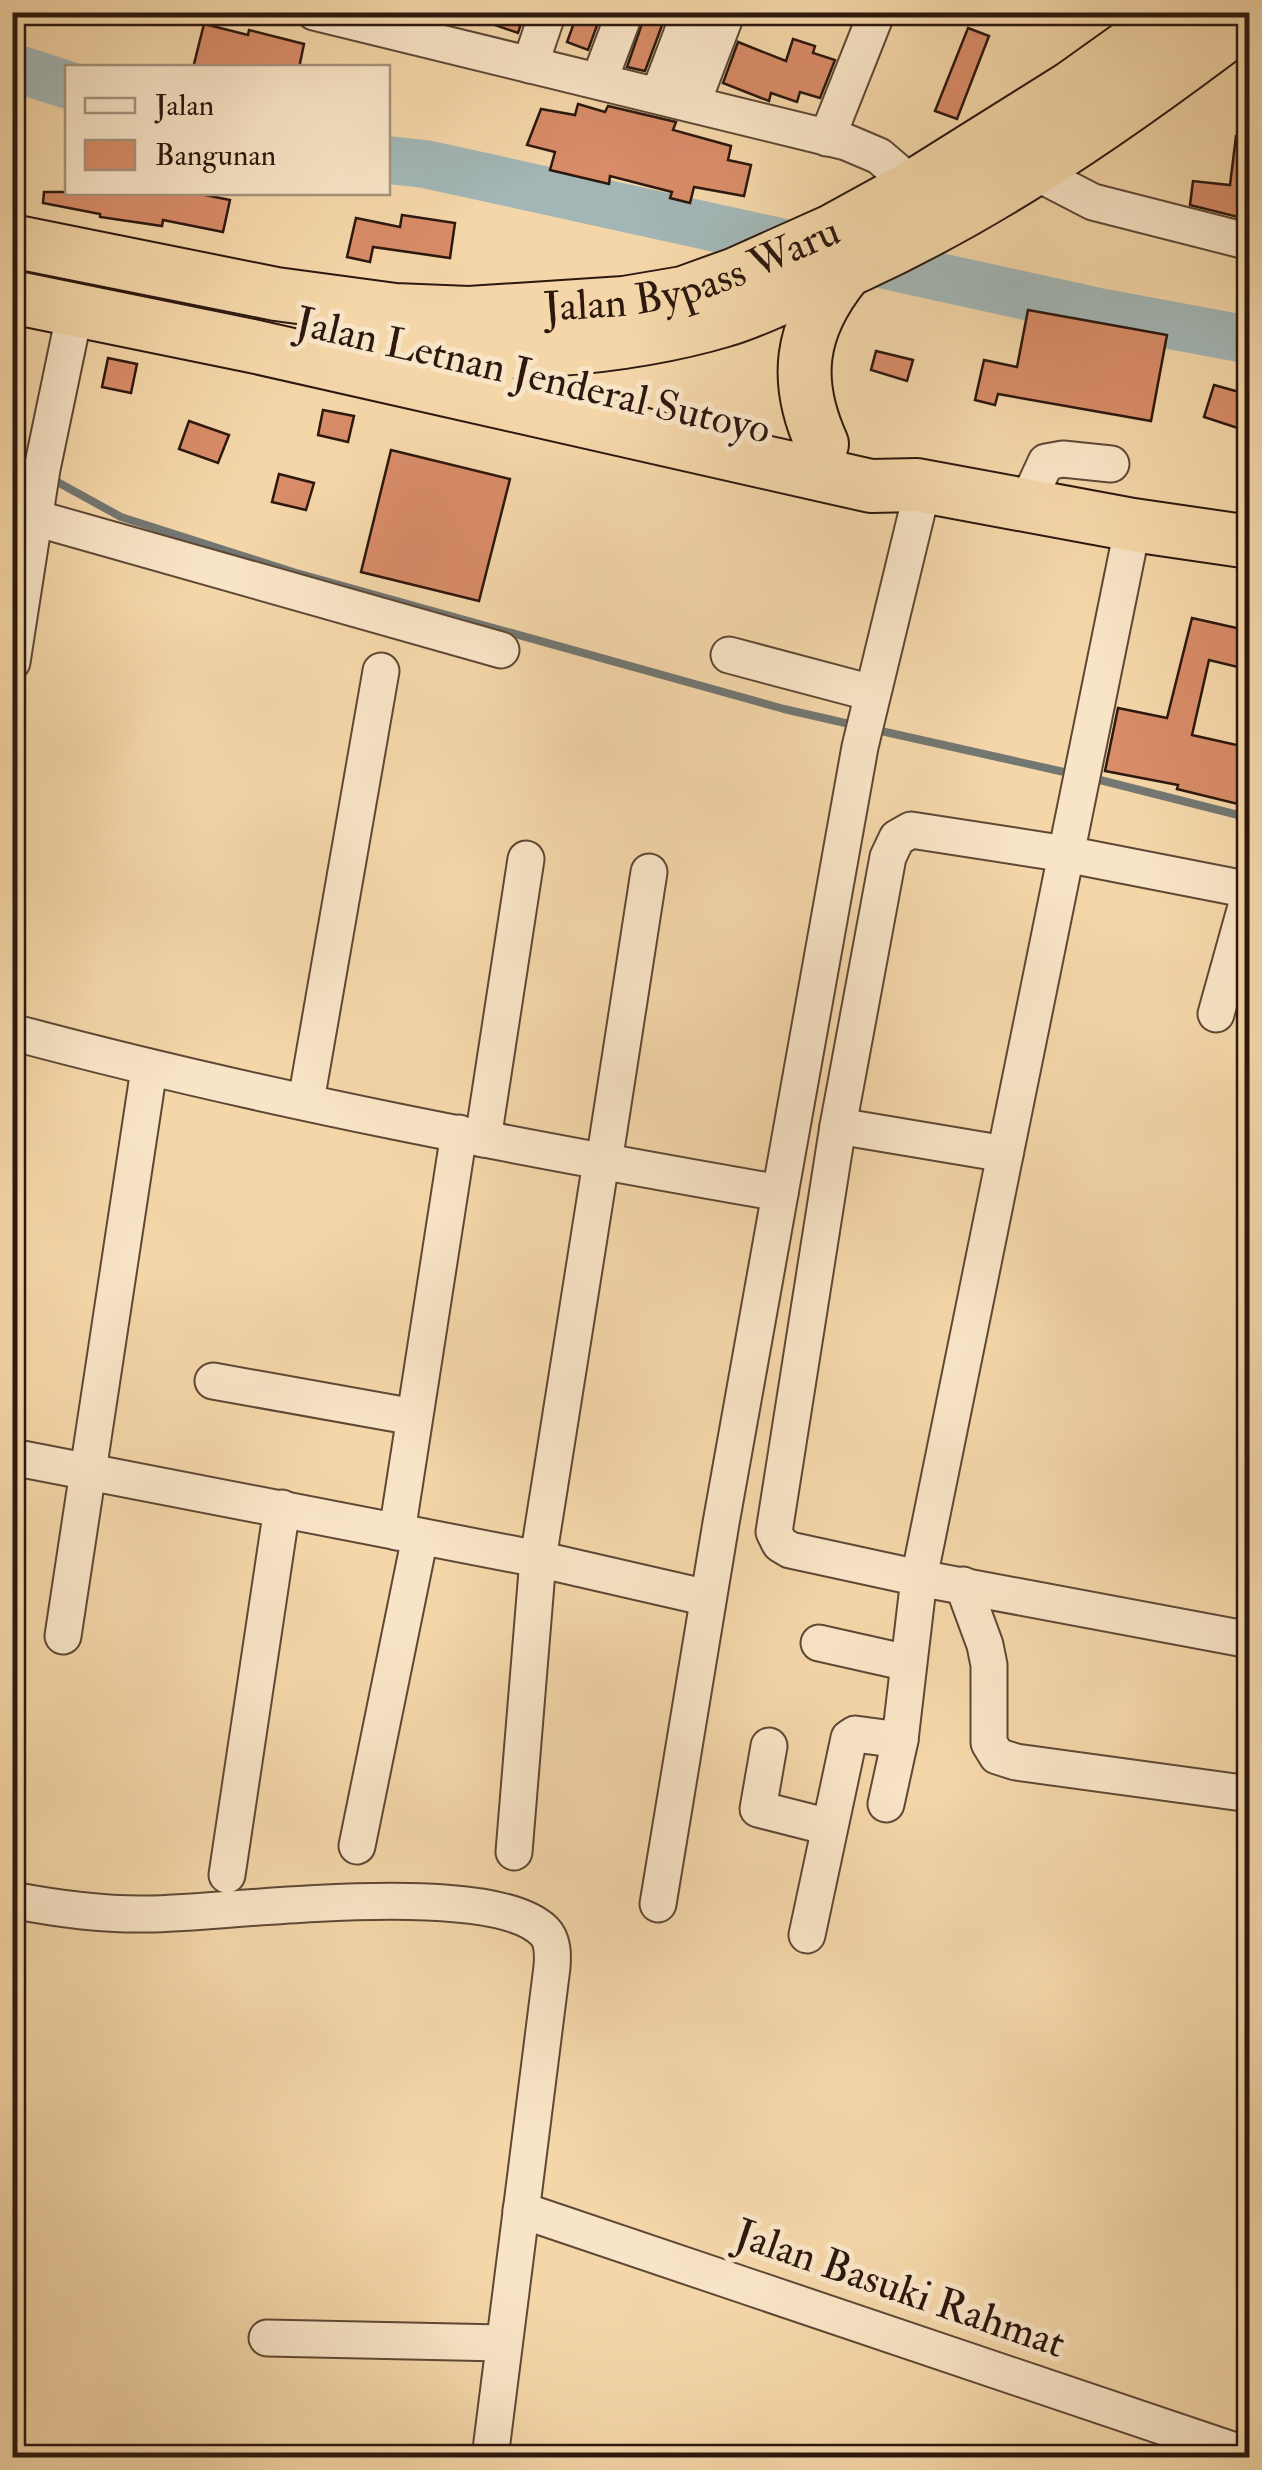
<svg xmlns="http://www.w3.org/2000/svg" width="1262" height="2470" font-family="'IM FELL Double Pica',serif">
  <rect width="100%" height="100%" fill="#f4d6a8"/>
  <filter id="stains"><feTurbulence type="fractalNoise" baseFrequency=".002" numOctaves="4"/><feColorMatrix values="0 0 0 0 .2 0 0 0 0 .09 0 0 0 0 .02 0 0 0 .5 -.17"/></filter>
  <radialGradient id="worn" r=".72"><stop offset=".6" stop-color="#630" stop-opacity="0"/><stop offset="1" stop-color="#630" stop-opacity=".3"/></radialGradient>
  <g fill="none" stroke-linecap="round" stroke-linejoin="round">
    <!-- stream -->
    <g stroke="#737773" stroke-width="8">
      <polyline points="12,458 31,468"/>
      <polyline points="52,479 121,517 293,572 784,709 854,725"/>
      <polyline points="872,729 1073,774"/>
      <polyline points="1092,778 1250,818"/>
    </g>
    <!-- river -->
    <g stroke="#a2b6b5" stroke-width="48">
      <polyline points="12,67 68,85"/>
      <polyline points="388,160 425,164 1094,311 1250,340"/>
    </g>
  </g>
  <!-- building -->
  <g fill="#d88c68" stroke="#2c180f" stroke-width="2.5">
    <polygon points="469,12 525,12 518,33 469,16"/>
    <polygon points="578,12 602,12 588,50 567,42"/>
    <polygon points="646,12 667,12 645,71 627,67"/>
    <polygon points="204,24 248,35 249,30 304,44 299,68 193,68"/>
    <polygon points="968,28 989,36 957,119 935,111"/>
    <polygon points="793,39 815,46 813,53 835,60 820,98 800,92 797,102 771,93 769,101 723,83 738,42 786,61"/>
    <polygon points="578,104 605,112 608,106 676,122 673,130 731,146 728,160 751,165 744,196 694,187 690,203 670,198 672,192 610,176 609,184 550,170 555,152 527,145 541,109 575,115"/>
    <polygon points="1236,136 1250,137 1250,220 1190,205 1193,181 1230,185"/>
    <polygon points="44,192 190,192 230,200 223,232 163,220 162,226 100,217 100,214 43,203"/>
    <polygon points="402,215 455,223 450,258 373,247 370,262 347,257 356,218 400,227"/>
    <polygon points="1028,310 1167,335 1151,421 998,394 995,405 975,400 984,360 1017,367"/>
    <polygon points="876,351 913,360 907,381 871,370"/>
    <polygon points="108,358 137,364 131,393 102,387"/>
    <polygon points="1214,385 1250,395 1250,432 1204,417"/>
    <polygon points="323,410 354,416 348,442 318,435"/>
    <polygon points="189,421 229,435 218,463 179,449"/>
    <polygon points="391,450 510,479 479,601 361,572"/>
    <polygon points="279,474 314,483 306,510 272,502"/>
    <polygon points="1192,618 1250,631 1250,670 1209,660 1192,735 1250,748 1250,807 1177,789 1178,785 1105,771 1118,708 1167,718"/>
  </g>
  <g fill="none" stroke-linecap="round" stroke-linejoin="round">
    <defs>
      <g id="minor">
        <polyline points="314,12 846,142 879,156 914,186"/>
        <polyline points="530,65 548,12"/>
        <polyline points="599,81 625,12"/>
        <polyline points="659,94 690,12"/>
        <polyline points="692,104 727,12"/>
        <polyline points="827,138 877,12"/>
        <polyline points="1035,172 1093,202 1250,242"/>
        <polyline points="1026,505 1046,462 1063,459 1111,464"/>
        <polyline points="35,518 501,650"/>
        <polyline points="729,655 872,693"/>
        <polyline points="12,662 42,469 75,311"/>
        <polyline points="1250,890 1066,854 911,830 897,838 888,857 838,1126 774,1532 780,1544 790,1550 919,1578 1250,1640"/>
        <polyline points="1216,1014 1250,892"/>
        <path d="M12 1032C265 1100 522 1148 780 1193"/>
        <polyline points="306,1101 381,671"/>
        <polyline points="838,1126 1005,1154"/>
        <polyline points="483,1139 526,859"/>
        <polyline points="604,1162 649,872"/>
        <polyline points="213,1381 414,1417"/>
        <polyline points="12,1457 538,1559 708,1598"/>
        <polyline points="397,1532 459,1133"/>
        <polyline points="963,1585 985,1645 989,1665 989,1743 997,1756 1016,1762 1250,1794"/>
        <polyline points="63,1636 149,1069"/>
        <polyline points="819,1643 908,1663"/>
        <polyline points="769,1746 758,1809 829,1827"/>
        <polyline points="886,1804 900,1740 919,1578 1133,525"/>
        <polyline points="357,1846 420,1537"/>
        <polyline points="514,1852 538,1559 601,1162"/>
        <polyline points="227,1875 282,1508"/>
        <path d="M12 1900C59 1909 102 1915 150 1914 229 1913 488 1877 544 1931 553 1940 553 1954 552 1967L490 2458"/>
        <polyline points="658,1904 721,1523 860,747 923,487"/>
        <polyline points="807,1935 849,1738 855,1734 900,1740"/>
        <polyline points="521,2210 1250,2456"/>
        <polyline points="267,2338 503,2343"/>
      </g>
      <g id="highway">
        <path id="s1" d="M12 241 276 294 395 310 469 313 624 303 683 293 736 274 832 231 914 186 1072 87 1177 12"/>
        <polyline points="12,297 252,346 871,486 917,485 1133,525 1250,542"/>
        <path d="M378 353C492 355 615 353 725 320 747 314 768 303 789 295 958 229 1106 127 1250 17"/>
        <path d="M822 444C793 380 800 329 844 274"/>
      </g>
    </defs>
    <!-- minor casing -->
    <use href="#minor" stroke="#5e4835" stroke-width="39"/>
    <!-- highway casing -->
    <use href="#highway" stroke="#2c180f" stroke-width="56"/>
    <!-- minor -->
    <use href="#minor" stroke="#f8e4c6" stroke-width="35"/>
    <!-- highway -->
    <use href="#highway" stroke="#f4d6a8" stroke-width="52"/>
  </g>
  <g text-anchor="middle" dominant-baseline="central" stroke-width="10" stroke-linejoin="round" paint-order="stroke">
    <!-- street labels -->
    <g font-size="42" fill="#2c180f" stroke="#f8e4c6">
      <text stroke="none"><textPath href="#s1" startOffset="692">Jalan Bypass Waru</textPath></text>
      <text transform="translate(533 376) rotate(13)">Jalan Letnan Jenderal Sutoyo</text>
      <text transform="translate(900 2289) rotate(19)">Jalan Basuki Rahmat</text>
    </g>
  </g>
  <!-- margin -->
  <rect width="1262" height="2470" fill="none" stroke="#f4d6a8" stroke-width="50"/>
  <rect x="15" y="15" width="1232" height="2440" fill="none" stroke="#2c180f" stroke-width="5"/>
  <rect x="25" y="25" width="1212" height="2420" fill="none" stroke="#2c180f" stroke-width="2.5"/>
  <!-- legend -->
  <rect x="65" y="65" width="325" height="130" fill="#f8e4c6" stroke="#a6927d" stroke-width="2.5"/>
  <rect x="85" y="98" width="50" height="15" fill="#f8e4c6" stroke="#a6927d" stroke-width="2.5"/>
  <text x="155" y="115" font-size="30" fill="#2c180f">Jalan</text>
  <rect x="85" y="140" width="50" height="30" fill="#d88c68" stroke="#a6927d" stroke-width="2.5"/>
  <text x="155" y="165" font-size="30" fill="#2c180f">Bangunan</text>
  <rect width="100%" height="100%" filter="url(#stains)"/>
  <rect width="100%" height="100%" fill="url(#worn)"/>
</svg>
